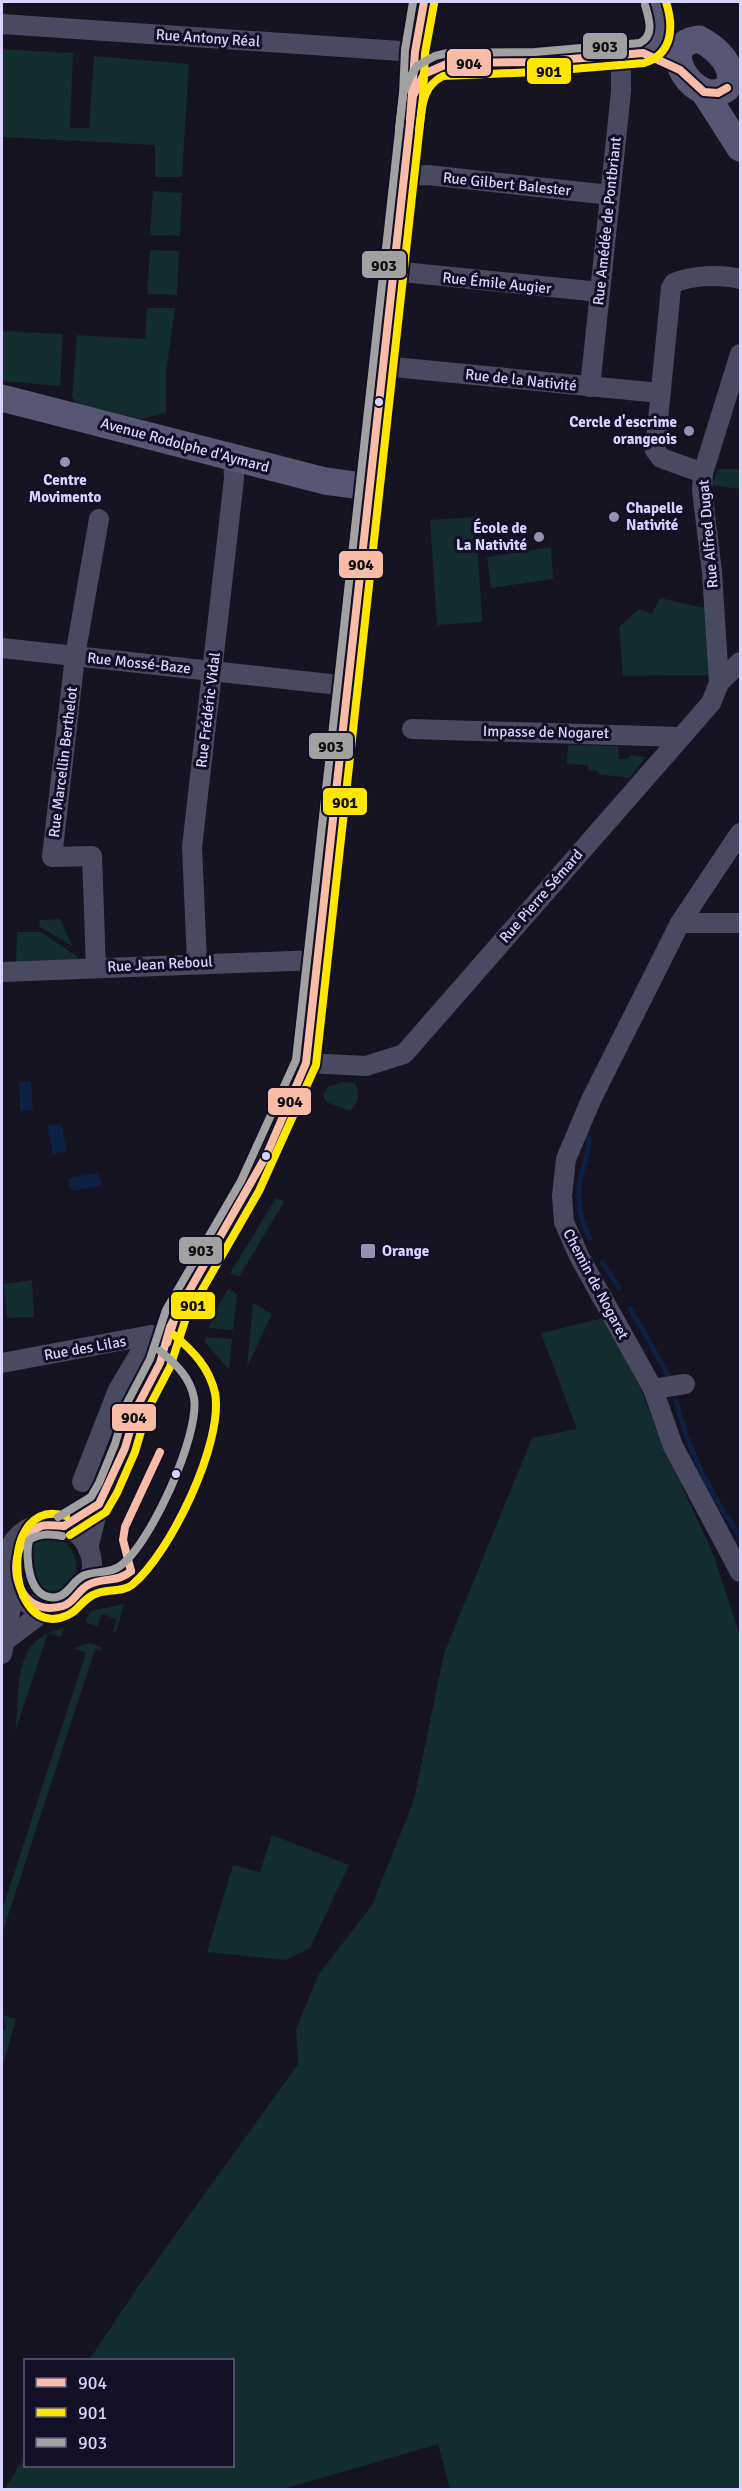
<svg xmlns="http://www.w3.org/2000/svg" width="742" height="2491" font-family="Signika,sans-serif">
  <rect width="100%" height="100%" fill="#161421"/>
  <!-- green -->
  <g fill="#132c2d">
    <polygon points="2,49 73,53 70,128 89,128 94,56 189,64 182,177 155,177 155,145 2,137"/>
    <polygon points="153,191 182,193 180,236 150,235"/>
    <polygon points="150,250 179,251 177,295 147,294"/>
    <polygon points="147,308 175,308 166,373 166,413 142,419 77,405 72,397 77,335 145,339"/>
    <polygon points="2,331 63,334 60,386 2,381"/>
    <polygon points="718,469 740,469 740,489 712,485"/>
    <polygon points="476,517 482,622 437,625 430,520"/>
    <polygon points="551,547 553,579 491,588 487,557"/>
    <polygon points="660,598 705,608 708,675 623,676 619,627 639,609 652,614"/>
    <polygon points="568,745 618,746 619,759 627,759 631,755 646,757 629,778 598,774 598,771 588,770 588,765 567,764"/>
    <polygon points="60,919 72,945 72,946 39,926 40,920"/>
    <polygon points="17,932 41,932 78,957 77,961 16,963"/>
    <path d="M342 1082 355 1083C360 1095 359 1101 350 1111L326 1102 323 1094 328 1087Z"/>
    <polygon points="276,1198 284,1202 239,1277 230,1273"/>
    <polygon points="32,1280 34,1317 7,1318 4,1284"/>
    <polygon points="228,1289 237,1294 233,1330 209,1328 215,1312"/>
    <polygon points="253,1303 272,1314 247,1367"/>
    <polygon points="603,1318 640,1387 662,1443 714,1556 740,1636 740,2489 450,2489 438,2444 284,2489 4,2490 25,2456 26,2466 232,2466 232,2360 89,2360 142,2281 298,2064 296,2029 319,1974 372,1905 414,1800 444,1653 532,1438 577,1429 541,1333"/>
    <polygon points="205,1337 232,1339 229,1370 205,1342"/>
    <path d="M45 1537C56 1537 66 1540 72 1551 94 1588 30 1616 19 1568L24 1565 30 1551 28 1545Z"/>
    <polygon points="124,1604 116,1631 113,1632 117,1619 102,1614 97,1626 85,1622 91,1611"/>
    <path d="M64 1628 61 1637 48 1633 15 1732C22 1688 9 1640 64 1628Z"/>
    <polygon points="89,1643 101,1647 101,1651 95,1649 2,1934 2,1910 86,1653 74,1648"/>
    <polygon points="272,1835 349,1865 310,1948 285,1960 207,1952 233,1865 260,1872"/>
    <polygon points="3,2015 16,2019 2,2069 2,2031 6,2029"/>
  </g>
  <!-- water -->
  <g fill="#0d2144">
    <polygon points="31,1081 33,1110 20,1111 19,1082"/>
    <polygon points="61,1123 67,1151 53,1154 47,1126"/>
    <polygon points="98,1173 102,1182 100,1186 71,1191 68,1178"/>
  </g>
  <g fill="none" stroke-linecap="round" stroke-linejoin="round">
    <!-- stream -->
    <g stroke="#0d2144" stroke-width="5">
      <path d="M587 1134C592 1148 583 1164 580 1179 577 1200 579 1219 590 1238"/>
      <polyline points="602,1262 619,1288"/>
      <polyline points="630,1308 670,1378"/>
      <path d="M676 1401C688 1450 710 1494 740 1536"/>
    </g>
    <!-- street -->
    <g stroke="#4a4962" stroke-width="20">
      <polyline points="2,24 415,52"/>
      <polyline points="404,176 428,175 610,195"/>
      <polyline points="393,271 600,292"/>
      <polyline points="383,366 660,393"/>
      <polyline points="590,387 621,92 621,55"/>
      <path d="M703 473 661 458 655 450 671 288 674 283C692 275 721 274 740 279"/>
      <polyline points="2,648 348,686"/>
      <polyline points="719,683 712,572 702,490 703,473 740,354"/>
      <polyline points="412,729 680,737"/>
      <polyline points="740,833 680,923 591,1100 566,1159 562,1196 564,1222 579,1256 653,1389 673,1446 740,1572"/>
      <polyline points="680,923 740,923"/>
      <polyline points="197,962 192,847 234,479 233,457"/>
      <polyline points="96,967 92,856 52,857 75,656 99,519"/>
      <polyline points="2,972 318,960"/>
      <polyline points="306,1063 366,1066 404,1054 711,703 719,683 740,662"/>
      <polyline points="2,1363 151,1335 167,1343"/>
      <polyline points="653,1389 685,1384"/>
      <polyline points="82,1482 118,1390 141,1351 143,1337"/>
      <circle cx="49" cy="1566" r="43"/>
      <polyline points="88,1549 99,1504 125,1448 137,1407 160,1363 176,1314 250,1186 306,1063 369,487"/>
      <polyline points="5,1641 47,1609"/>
      <polyline points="2,1654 14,1591"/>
    </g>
    <!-- secondary -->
    <g stroke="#575674" stroke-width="27">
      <path d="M699 39C717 48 739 69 727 88 699 112 651 44 699 39Z"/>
      <polyline points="704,92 740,148"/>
      <path d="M413 96 424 74 449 63 535 62 643 53C667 44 662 22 655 2"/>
      <polyline points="2,398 325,481 369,487 413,96 415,52 424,2"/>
    </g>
    <defs>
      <g id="bus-1">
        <polyline points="410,120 415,52 424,2"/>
        <polyline points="167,1343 176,1314 266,1156 306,1063 413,96 424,74 449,63 535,62 643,53 680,70 704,92 718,93 727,88"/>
        <polyline points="64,1526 99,1504 125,1448 137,1407 160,1363 170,1327 187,1294"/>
        <path d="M64 1526C57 1526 47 1524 41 1526 1 1543 10 1621 63 1606 74 1603 78 1590 88 1585 102 1577 118 1583 131 1571"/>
        <polyline points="131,1571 123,1540 125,1527 160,1452"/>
      </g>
      <g id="bus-2">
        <path d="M419 131C422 109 421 87 443 76L536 72 644 63C673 54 674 27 666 2"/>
        <path d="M66 1516C0 1495 4 1631 60 1618 78 1614 80 1601 93 1595 104 1588 122 1593 132 1585 170 1554 224 1442 215 1393 209 1367 193 1351 174 1335"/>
        <polyline points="70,1535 106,1512 117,1493 135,1452 147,1411 170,1367 186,1318 259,1191 316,1065 423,97 425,53 434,4"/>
      </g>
      <g id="bus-3">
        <path d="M399 129 403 94 410 77 417 66 435 56 448 53 535 52 640 43C655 35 649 19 645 5"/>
        <polyline points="58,1517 91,1497 99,1483 115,1444 127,1403 150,1359 166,1310 241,1181 296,1060 403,95 405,50 413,2"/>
        <path d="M62 1536C50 1534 40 1533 29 1540 25 1557 28 1602 57 1597 70 1594 73 1579 85 1575 95 1571 112 1573 120 1566 150 1545 200 1435 194 1398 190 1377 176 1364 160 1351"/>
      </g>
    </defs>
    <!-- bus-1 casing -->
    <use href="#bus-1" stroke="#130f26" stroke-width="12"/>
    <!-- bus-2 casing -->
    <use href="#bus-2" stroke="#130f26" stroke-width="12"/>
    <!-- bus-3 casing -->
    <use href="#bus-3" stroke="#130f26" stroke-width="12"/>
    <!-- bus-1 -->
    <use href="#bus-1" stroke="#f8bca7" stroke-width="8"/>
    <!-- bus-2 -->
    <use href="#bus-2" stroke="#ffe600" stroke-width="8"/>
    <!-- bus-3 -->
    <use href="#bus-3" stroke="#a1a1a1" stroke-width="8"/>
  </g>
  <!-- markers -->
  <g fill="#d9d4ff" stroke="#130f26" stroke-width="2">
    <circle cx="379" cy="402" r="5"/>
    <circle cx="266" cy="1156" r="5"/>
    <circle cx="176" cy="1474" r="5"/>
  </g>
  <g fill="#9591b1" stroke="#130f26" stroke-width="2">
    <circle cx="689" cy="431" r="6"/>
    <circle cx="65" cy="462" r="6"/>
    <circle cx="614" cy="517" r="6"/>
    <circle cx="539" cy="537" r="6"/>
    <rect x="360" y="1243" width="16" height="16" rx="3"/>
  </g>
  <g text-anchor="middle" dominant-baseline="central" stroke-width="6" stroke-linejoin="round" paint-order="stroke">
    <!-- street labels -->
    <g font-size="15" fill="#d9d4ff" stroke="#130f26">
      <text transform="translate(208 38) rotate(4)">Rue Antony Réal</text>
      <text transform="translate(507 184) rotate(6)">Rue Gilbert Balester</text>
      <text transform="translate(607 221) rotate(-84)">Rue Amédée de Pontbriant</text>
      <text transform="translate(497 283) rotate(6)">Rue Émile Augier</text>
      <text transform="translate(521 380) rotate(6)">Rue de la Nativité</text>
      <text transform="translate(185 445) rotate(15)">Avenue Rodolphe d'Aymard</text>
      <text transform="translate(708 534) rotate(-95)">Rue Alfred Dugat</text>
      <text transform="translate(139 663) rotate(6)">Rue Mossé-Baze</text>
      <text transform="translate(208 710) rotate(-83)">Rue Frédéric Vidal</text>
      <text transform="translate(546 732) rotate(1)">Impasse de Nogaret</text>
      <text transform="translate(63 762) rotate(-83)">Rue Marcellin Berthelot</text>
      <text transform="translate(541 896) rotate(-49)">Rue Pierre Sémard</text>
      <text transform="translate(160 964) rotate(-3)">Rue Jean Reboul</text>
      <text transform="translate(596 1284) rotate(62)">Chemin de Nogaret</text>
      <text transform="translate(85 1348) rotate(-10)">Rue des Lilas</text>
    </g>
    <!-- poi labels -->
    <g font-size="15" font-weight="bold" fill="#d9d4ff" stroke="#130f26" text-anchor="end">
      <text x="677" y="422">Cercle d'escrime<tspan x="677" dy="17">orangeois</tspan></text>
      <text x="65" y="480" text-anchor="middle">Centre<tspan x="65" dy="17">Movimento</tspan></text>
      <text x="626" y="508" text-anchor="start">Chapelle<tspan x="626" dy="17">Nativité</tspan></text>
      <text x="527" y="528">École de<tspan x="527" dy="17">La Nativité</tspan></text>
      <text x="382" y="1251" text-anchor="start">Orange</text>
    </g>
  </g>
  <g stroke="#130f26" stroke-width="2">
    <rect x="582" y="32" width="46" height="28" rx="6" fill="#a1a1a1"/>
    <rect x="446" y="48" width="46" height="29" rx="6" fill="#f8bca7"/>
    <rect x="526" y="57" width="46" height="28" rx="6" fill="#ffe600"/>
    <rect x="361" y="250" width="46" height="29" rx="6" fill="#a1a1a1"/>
    <rect x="338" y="550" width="46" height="29" rx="6" fill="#f8bca7"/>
    <rect x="308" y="732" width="46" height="28" rx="6" fill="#a1a1a1"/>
    <rect x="322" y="787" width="46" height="29" rx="6" fill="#ffe600"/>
    <rect x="267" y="1087" width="45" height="29" rx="6" fill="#f8bca7"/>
    <rect x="178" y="1236" width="45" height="29" rx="6" fill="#a1a1a1"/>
    <rect x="170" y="1291" width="46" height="29" rx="6" fill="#ffe600"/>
    <rect x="111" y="1403" width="46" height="29" rx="6" fill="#f8bca7"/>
  </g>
  <g font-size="16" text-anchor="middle" font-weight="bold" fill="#111">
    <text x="605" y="52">903</text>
    <text x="469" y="69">904</text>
    <text x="549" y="77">901</text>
    <text x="384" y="271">903</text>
    <text x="361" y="570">904</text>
    <text x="331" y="752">903</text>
    <text x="345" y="808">901</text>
    <text x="290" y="1107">904</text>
    <text x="201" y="1256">903</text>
    <text x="193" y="1311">901</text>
    <text x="134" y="1423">904</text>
  </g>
  <!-- border -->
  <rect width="742" height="2491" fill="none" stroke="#d9d4ff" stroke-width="6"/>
  <!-- legend -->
  <rect x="24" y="2359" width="210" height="108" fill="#130f26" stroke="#625e7d" stroke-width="1.5"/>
  <rect x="36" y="2378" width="30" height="9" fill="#f8bca7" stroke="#625e7d" stroke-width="1.5"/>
  <text x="78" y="2389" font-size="18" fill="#d9d4ff">904</text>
  <rect x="36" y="2408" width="30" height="9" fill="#ffe600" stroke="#625e7d" stroke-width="1.5"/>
  <text x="78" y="2419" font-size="18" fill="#d9d4ff">901</text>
  <rect x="36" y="2438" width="30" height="9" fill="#a1a1a1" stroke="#625e7d" stroke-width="1.5"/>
  <text x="78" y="2449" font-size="18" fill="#d9d4ff">903</text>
</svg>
